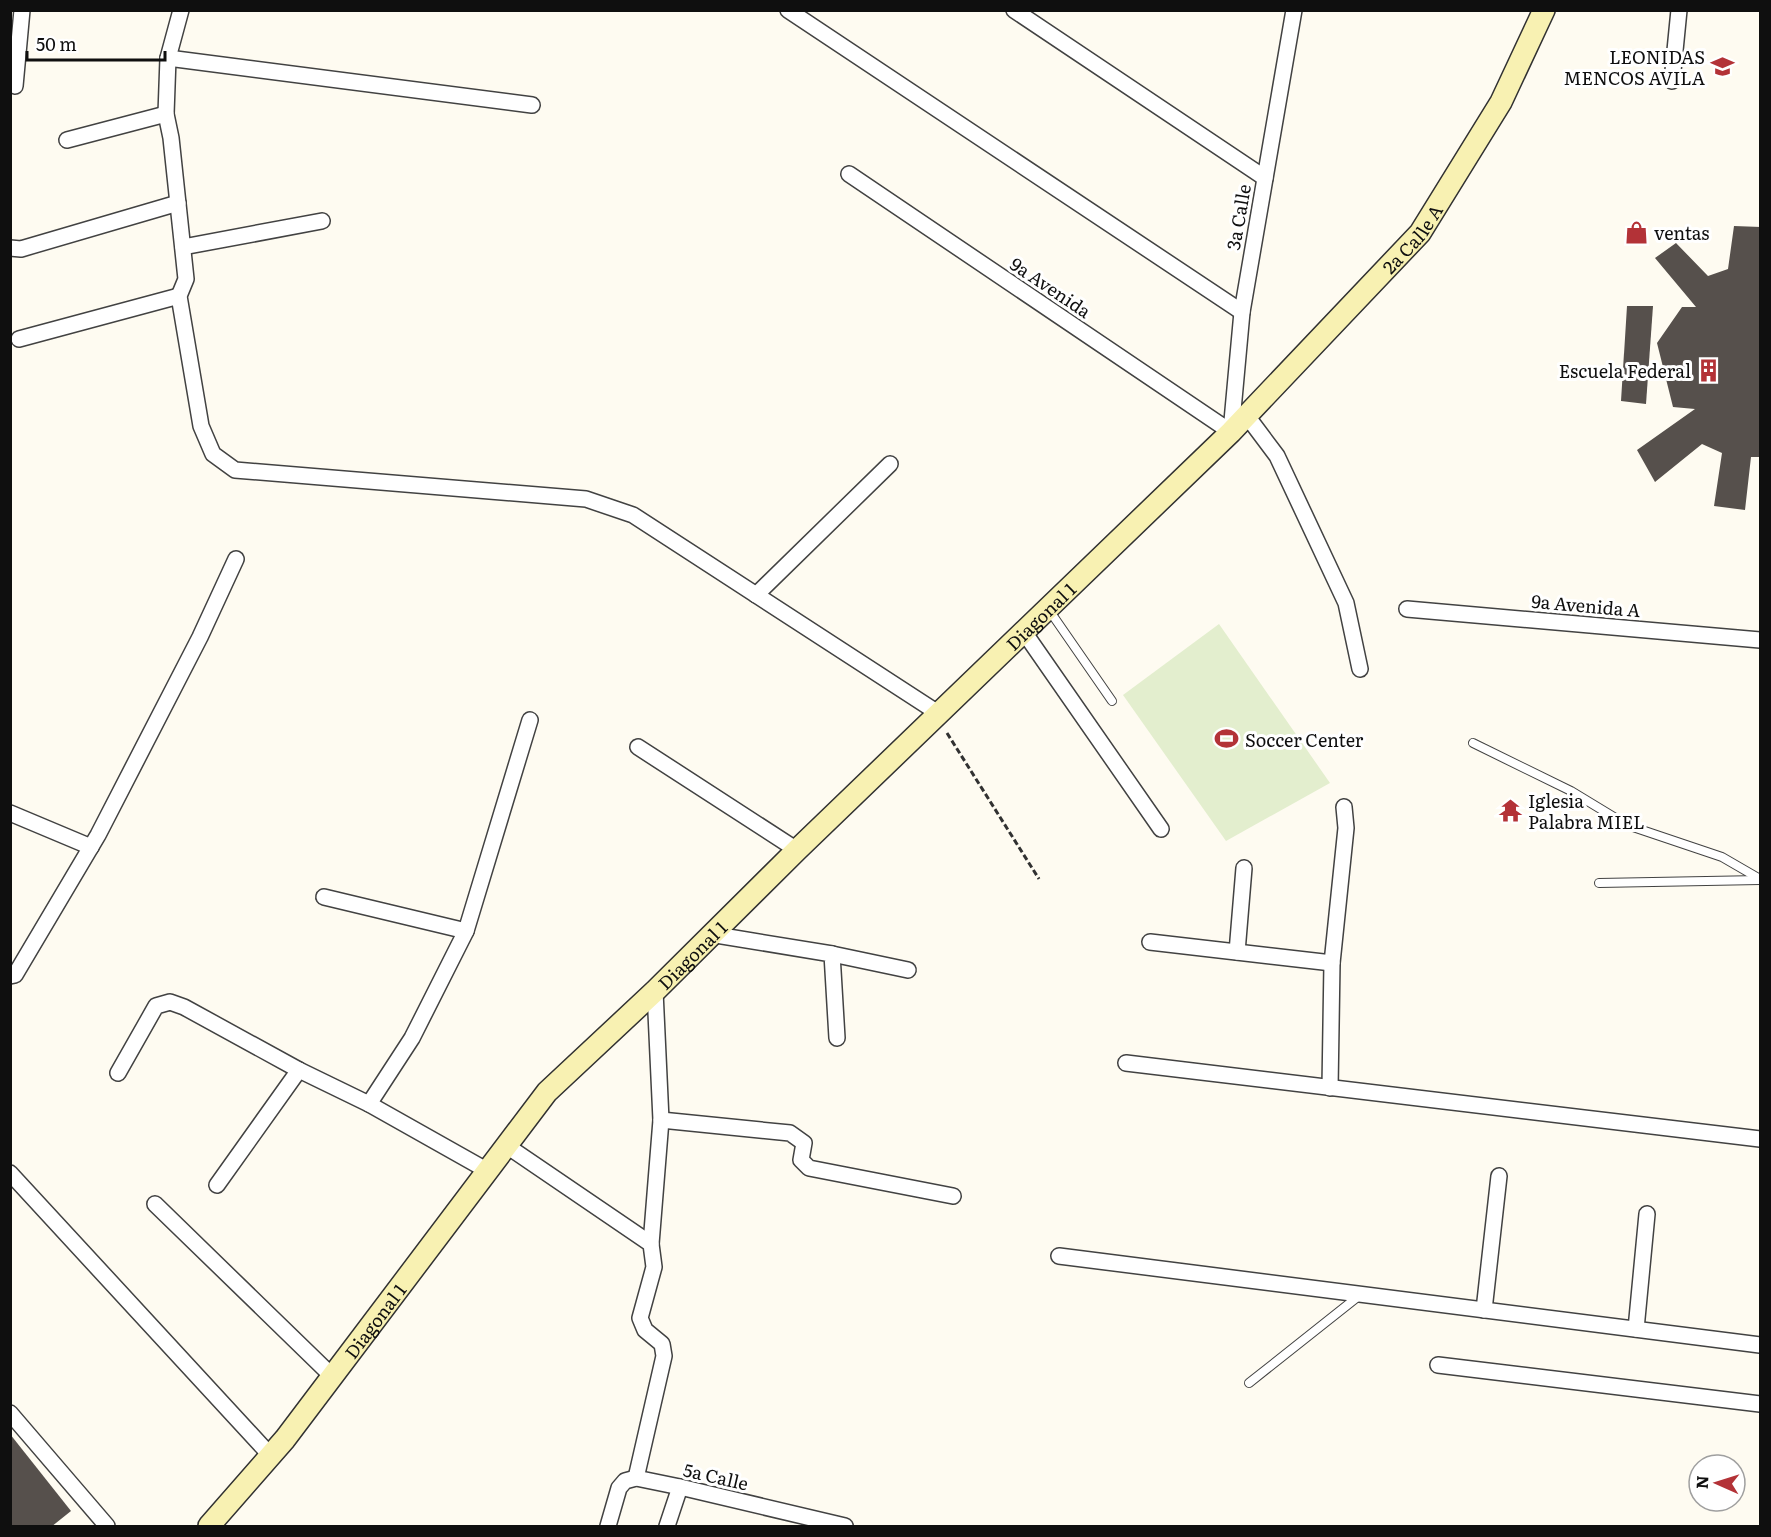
<svg xmlns="http://www.w3.org/2000/svg" width="1771" height="1537" font-family="Literata,serif">
  <rect width="100%" height="100%" fill="#fefbf1"/>
  <!-- pitch -->
  <polygon fill="#e3eece" points="1219,624 1330,783 1226,841 1123,695"/>
  <!-- building -->
  <g fill="#56504c">
    <polygon points="1734,226 1761,227 1761,457 1751,457 1745,510 1714,506 1722,453 1702,444 1655,482 1637,450 1695,409 1673,407 1657,343 1682,307 1696,307 1655,258 1676,243 1708,276 1728,269"/>
    <polygon points="1627,306 1653,306 1646,404 1621,401"/>
    <polygon points="10,1434 71,1511 51,1527 10,1527"/>
  </g>
  <g fill="none" stroke-linecap="round" stroke-linejoin="round">
    <defs>
      <g id="lane">
        <polyline points="1049,610 1112,701"/>
        <polyline points="1473,743 1571,791 1627,825 1722,857 1760,879"/>
        <polyline points="1599,883 1760,880"/>
        <polyline points="1249,1383 1360,1295"/>
      </g>
      <g id="street">
        <polyline points="181,10 168,58 166,114 171,138 186,279 179,296 201,426 213,454 235,470 586,499 633,515 938,713"/>
        <polyline points="788,10 1242,312"/>
        <polyline points="1014,10 1265,178"/>
        <polyline points="168,58 532,105"/>
        <polyline points="1672,81 1679,10"/>
        <polyline points="15,86 22,10"/>
        <polyline points="67,140 166,114"/>
        <polyline points="849,174 1231,432 1242,312 1294,10"/>
        <polyline points="183,247 322,221"/>
        <polyline points="10,248 21,249 178,203"/>
        <polyline points="19,339 179,296"/>
        <polyline points="1247,416 1277,456 1346,603 1360,669"/>
        <polyline points="756,595 890,464"/>
        <polyline points="1407,609 1760,640"/>
        <polyline points="1024,632 1161,829"/>
        <polyline points="638,747 797,850"/>
        <polyline points="10,813 91,847"/>
        <polyline points="324,897 466,931"/>
        <polyline points="710,934 832,954 837,1038"/>
        <polyline points="1150,942 1332,963"/>
        <polyline points="1237,952 1244,868"/>
        <polyline points="832,954 908,970"/>
        <polyline points="10,976 15,975 98,835 200,637 236,559"/>
        <polyline points="1126,1063 1760,1139"/>
        <polyline points="118,1073 156,1006 170,1002 184,1007 299,1070"/>
        <polyline points="1330,1088 1332,963 1346,828 1344,807"/>
        <polyline points="369,1104 412,1038 466,931 530,720"/>
        <polyline points="661,1120 790,1133 804,1143 801,1160 809,1168 953,1196"/>
        <polyline points="507,1146 651,1244 654,1267 640,1318 645,1330 662,1344 664,1356 636,1478"/>
        <polyline points="10,1173 271,1456"/>
        <polyline points="217,1185 299,1070 369,1104 488,1171"/>
        <polyline points="155,1204 333,1377"/>
        <polyline points="651,1244 661,1120 655,991"/>
        <polyline points="1059,1256 1760,1345"/>
        <polyline points="1484,1310 1499,1176"/>
        <polyline points="1636,1329 1647,1214"/>
        <polyline points="1438,1365 1760,1404"/>
        <polyline points="10,1413 107,1526"/>
        <polyline points="608,1526 619,1488 625,1481 636,1478 680,1487 845,1526"/>
        <polyline points="667,1526 680,1487"/>
      </g>
      <g id="secondary">
        <path id="s1" d="M209 1526 285 1439 547 1092 655 991 797 850 1231 432 1420 233 1501 102 1544 10"/>
      </g>
    </defs>
    <!-- lane casing -->
    <use href="#lane" stroke="#424242" stroke-width="10"/>
    <!-- street casing -->
    <use href="#street" stroke="#424242" stroke-width="18"/>
    <!-- secondary casing -->
    <use href="#secondary" stroke="#313131" stroke-width="24"/>
    <!-- path -->
    <polyline stroke="#313131" stroke-width="3" stroke-dasharray="6 3" stroke-linecap="butt" points="947,733 1039,879"/>
    <!-- lane -->
    <use href="#lane" stroke="#fff" stroke-width="8"/>
    <!-- street -->
    <use href="#street" stroke="#fff" stroke-width="15"/>
    <!-- secondary -->
    <use href="#secondary" stroke="#f8f1b2" stroke-width="21"/>
  </g>
  <!-- icons -->
  <defs>
    <symbol id="university-bare" viewBox="-9 -9 18 18"><path d="M0-5L7-2L0 1L-7-2ZM-4 1L0 2.5L4 1V4Q0 6-4 4Z" fill="#b33237" stroke="#fff" stroke-width="2.5" paint-order="stroke"/></symbol>
    <symbol id="shop-bare" viewBox="-9 -9 18 18"><path d="M-5-2.5h2.3a2.7 3.5 0 0 1 5.4 0H5L5.5 6h-11ZM-1.5-2.5h3a1.5 2.3 0 0 0-3 0Z" fill="#b33237" stroke="#fff" stroke-width="2.5" paint-order="stroke"/></symbol>
    <symbol id="building-bare" viewBox="-9 -9 18 18"><path d="M-4-6H4V6H1V3H-1V6H-4ZM-2.5-4.3h1.7v1.8h-1.7ZM.8-4.3h1.7v1.8H.8ZM-2.5-1h1.7V.8h-1.7ZM.8-1h1.7V.8H.8Z" fill="#b33237" stroke="#fff" stroke-width="2.5" paint-order="stroke"/></symbol>
    <symbol id="stadium-bare" viewBox="-9 -9 18 18"><path d="M0-5a6.5 5 0 1 0 0 10a6.5 5 0 1 0 0-10ZM-3.5-1.8h7v3.6h-7Z" fill="#b33237" stroke="#fff" stroke-width="2.5" paint-order="stroke"/></symbol>
    <symbol id="temple-bare" viewBox="-9 -9 18 18"><path d="M0-6L5-2H3V0L6.5 2.5H4V6H1.5V3h-3V6H-4V2.5H-6.5L-3 0V-2H-5Z" fill="#b33237" stroke="#fff" stroke-width="2.5" paint-order="stroke"/></symbol>
  </defs>
  <g fill-rule="evenodd">
    <use href="#university-bare" x="1706" y="50" width="33" height="33"/>
    <use href="#shop-bare" x="1620" y="216" width="33" height="33"/>
    <use href="#building-bare" x="1692" y="354" width="33" height="33"/>
    <use href="#stadium-bare" x="1210" y="722" width="33" height="33"/>
    <use href="#temple-bare" x="1494" y="794" width="33" height="33"/>
  </g>
  <g text-anchor="middle" dominant-baseline="central" stroke-width="6" stroke-linejoin="round" paint-order="stroke">
    <!-- poi labels -->
    <g font-size="18" fill="#0f0f0f" stroke="#fff" text-anchor="start">
      <text x="1705" y="56" text-anchor="end">LEONIDAS<tspan x="1705" dy="21">MENCOS AVILA</tspan></text>
      <text x="1654" y="232">ventas</text>
      <text x="1691" y="370" text-anchor="end">Escuela Federal</text>
      <text x="1245" y="739">Soccer Center</text>
      <text x="1528" y="800">Iglesia<tspan x="1528" dy="21">Palabra MIEL</tspan></text>
    </g>
    <!-- street labels -->
    <g font-size="18" fill="#0f0f0f" stroke="#fff">
      <text transform="translate(1238 217) rotate(-80)">3a Calle</text>
      <text stroke="none"><textPath href="#s1" startOffset="1766">2a Calle A</textPath></text>
      <text transform="translate(1051 287) rotate(34)">9a Avenida</text>
      <text transform="translate(1586 605) rotate(5)">9a Avenida A</text>
      <text stroke="none"><textPath href="#s1" startOffset="1236">Diagonal 1</textPath></text>
      <text stroke="none"><textPath href="#s1" startOffset="750">Diagonal 1</textPath></text>
      <text stroke="none"><textPath href="#s1" startOffset="264">Diagonal 1</textPath></text>
      <text transform="translate(716 1476) rotate(13)">5a Calle</text>
    </g>
  </g>
  <!-- border -->
  <rect width="1771" height="1537" fill="none" stroke="#0f0f0f" stroke-width="24"/>
  <!-- north arrow -->
  <g transform="translate(1717 1483) rotate(273)"><circle r="28" fill="#ffffff" stroke="#9f9f9f" stroke-width="1.5"/>
  <path d="M0-4.5L10 22L0 15L-10 22Z" fill="#b33237"/>
  <text y="-9" font-size="16" font-weight="bold" text-anchor="middle" fill="#0f0f0f">N</text>
  </g>
  <!-- scale -->
  <path d="M27 51v9h138v-9" fill="none" stroke="#0f0f0f" stroke-width="3"/>
  <text x="36" y="51" font-size="18" fill="#0f0f0f" stroke="#ffffff" stroke-width="4.5" paint-order="stroke">50 m</text>
</svg>
